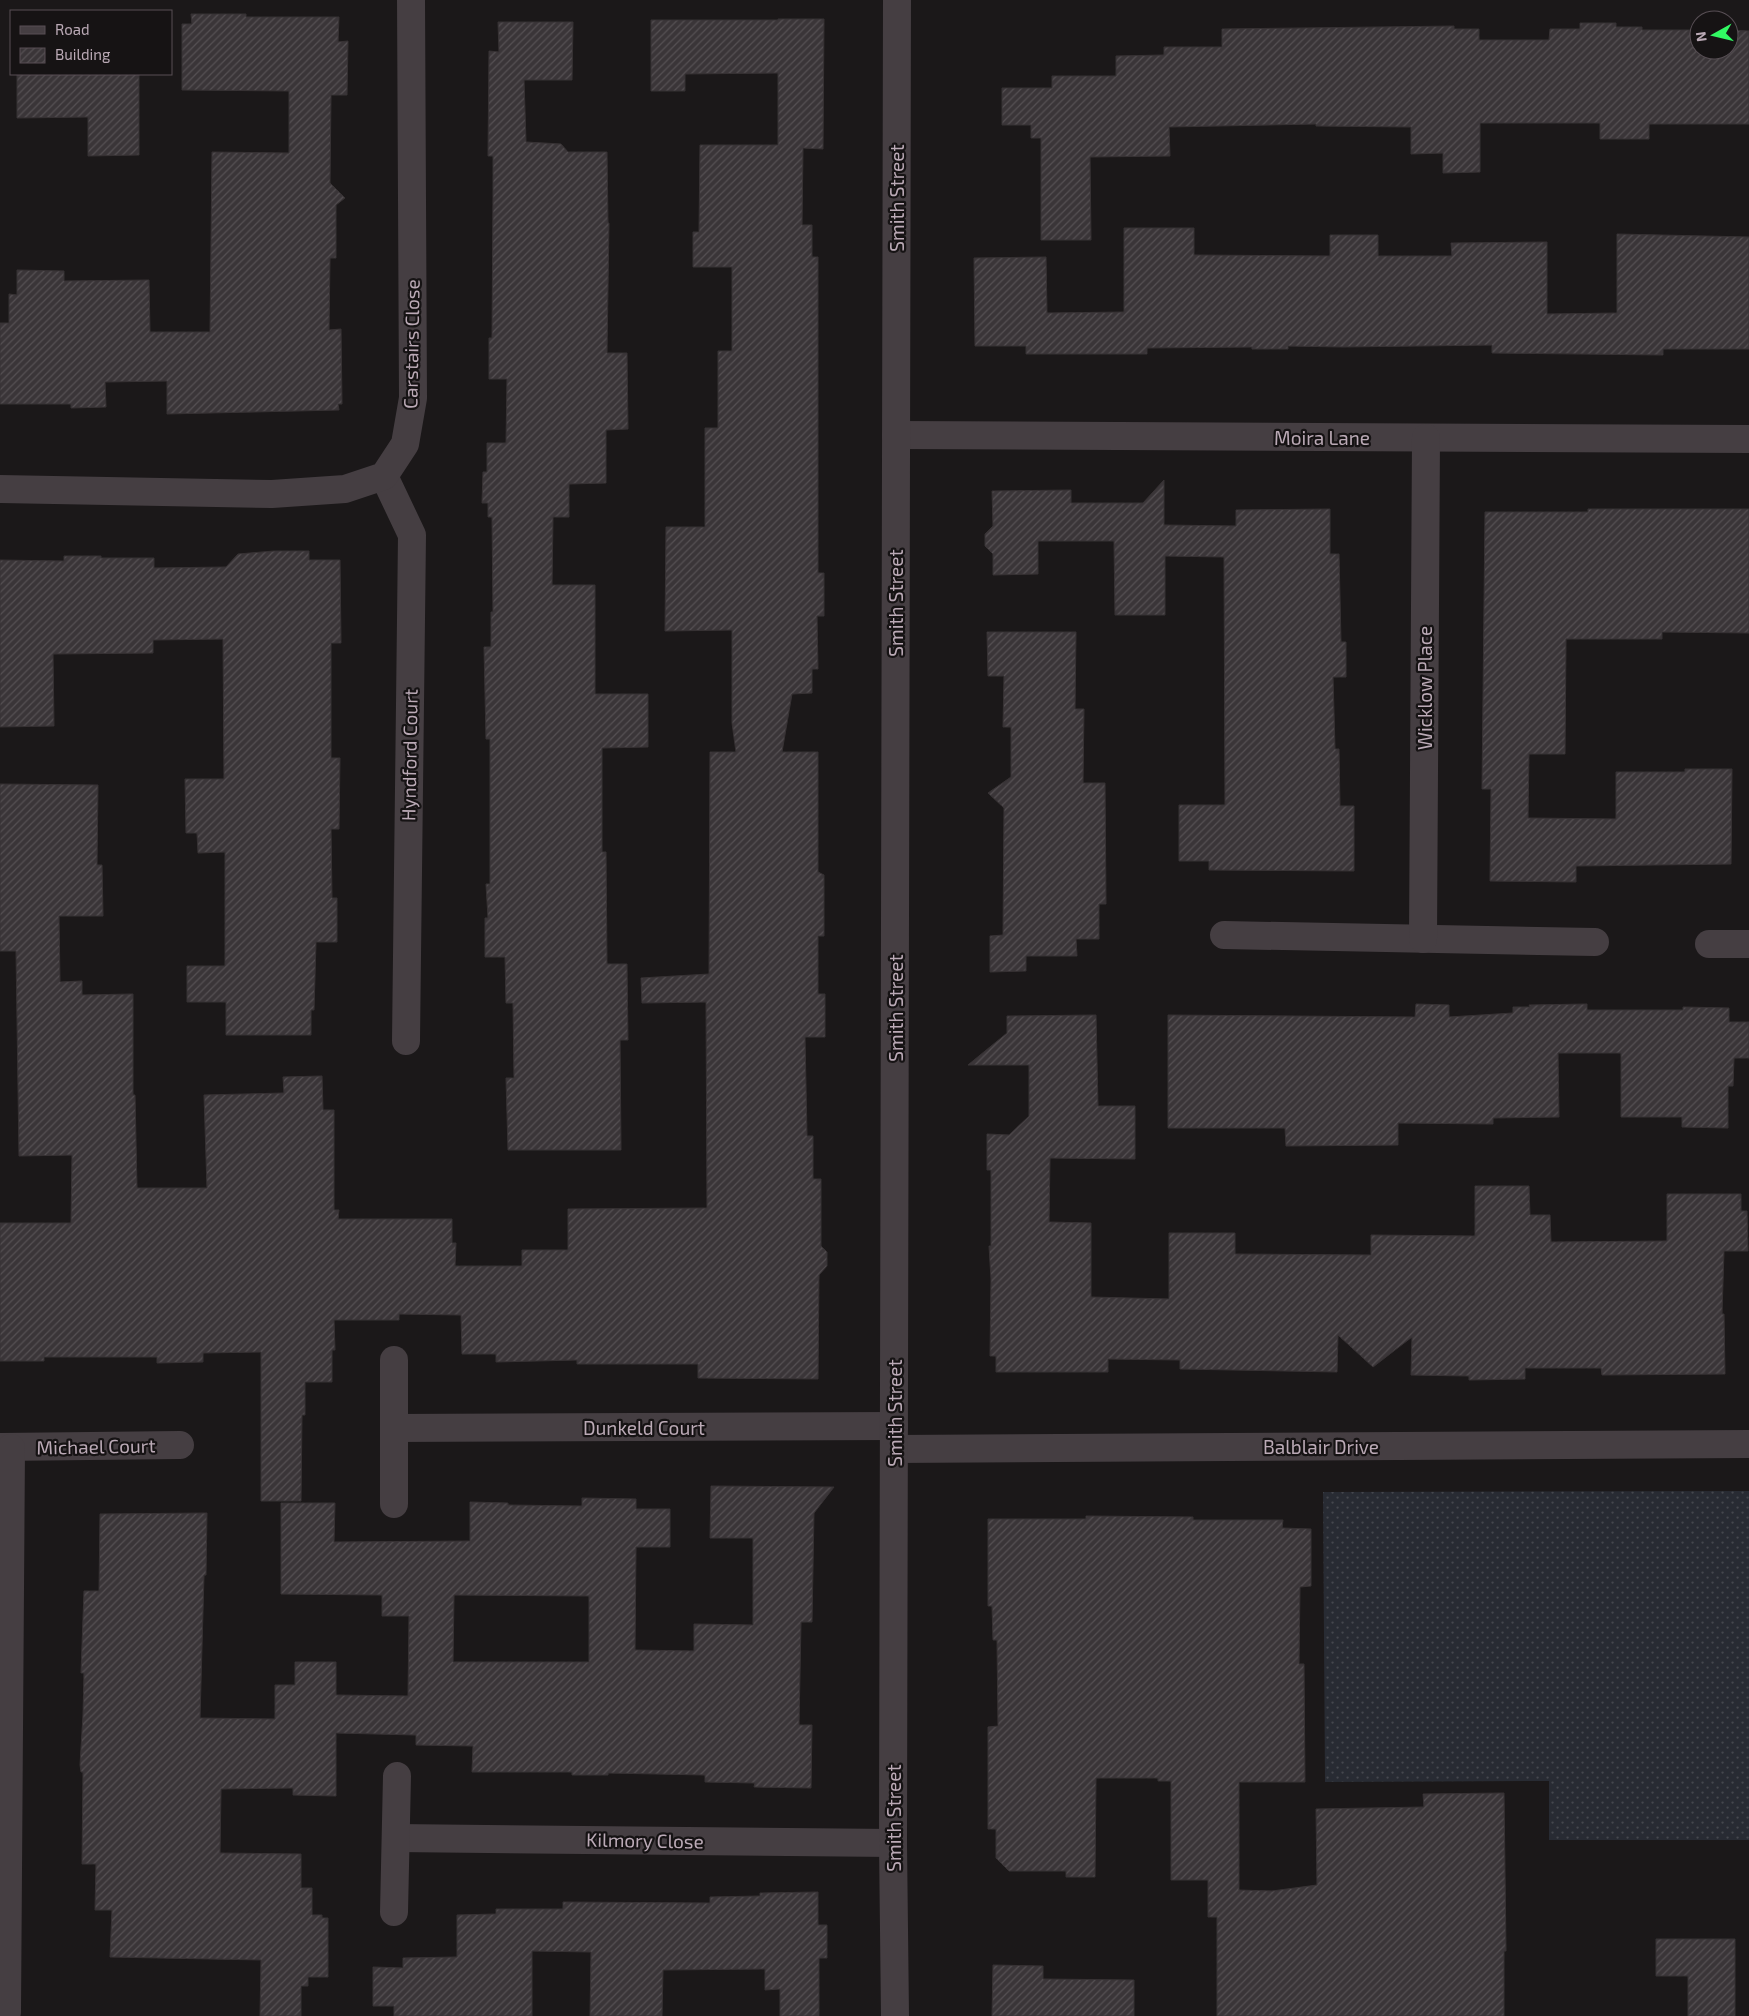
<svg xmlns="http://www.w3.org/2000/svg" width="1749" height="2016" font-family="'Exo 2',sans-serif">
  <defs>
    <pattern id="grass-dots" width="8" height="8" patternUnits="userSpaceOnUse" patternTransform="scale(1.25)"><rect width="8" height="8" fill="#282b33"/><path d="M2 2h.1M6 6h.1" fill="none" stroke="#45474e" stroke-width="1.8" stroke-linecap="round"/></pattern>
    <pattern id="building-hatch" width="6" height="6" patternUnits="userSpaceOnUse" patternTransform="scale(1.25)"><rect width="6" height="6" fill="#3a3538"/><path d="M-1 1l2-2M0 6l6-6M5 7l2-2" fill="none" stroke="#555053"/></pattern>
  </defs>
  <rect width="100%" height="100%" fill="#1b1819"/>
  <!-- grass -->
  <polygon fill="url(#grass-dots)" points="1749,1491 1749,1840 1549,1840 1549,1781 1325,1782 1323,1492"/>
  <!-- building -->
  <g fill="url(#building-hatch)" stroke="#373234" fill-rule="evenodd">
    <polygon points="191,14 246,14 246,17 339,17 338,42 348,41 347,95 331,95 330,183 345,198 336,205 336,258 330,258 329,330 341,329 342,404 338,404 339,410 167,414 167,381 105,382 106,407 71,408 71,404 0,404 0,323 9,323 9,294 17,295 17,270 64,271 64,281 149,280 150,332 210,332 212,152 289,153 289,91 182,90 182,24 192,24"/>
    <polygon points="778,19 824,19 823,149 803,148 802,225 812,225 812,257 818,257 818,573 824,573 824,616 817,616 818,669 812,669 812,693 792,694 782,752 818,752 818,872 824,875 824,936 818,936 818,994 825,994 825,1037 805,1037 807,1136 813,1136 813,1179 821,1179 821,1246 827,1252 827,1266 819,1275 818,1379 698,1378 698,1364 577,1364 577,1360 496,1362 496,1354 462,1354 461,1315 399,1314 399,1320 334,1320 335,1350 332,1350 332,1382 305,1382 305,1415 302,1415 301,1501 261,1501 261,1352 203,1353 203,1362 157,1363 157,1357 44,1357 44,1361 0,1361 0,1223 71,1223 72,1155 19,1156 16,951 0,951 0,784 98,785 97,865 102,865 103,916 59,916 60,982 82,981 82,995 133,994 133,1095 135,1095 137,1188 207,1188 204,1095 284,1093 283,1077 322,1076 323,1110 334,1110 334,1210 339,1210 338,1219 452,1219 452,1243 456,1243 455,1266 522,1266 522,1250 568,1250 568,1209 707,1208 706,1002 642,1003 641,978 709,974 710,752 736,752 732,723 732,630 665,631 666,527 705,527 705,428 718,428 718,351 732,351 732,267 693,267 693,232 699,232 700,145 778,145 778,73 685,74 685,91 651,91 651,20 778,20"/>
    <polygon points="498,22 573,22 572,80 524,80 526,142 561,144 568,152 607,152 608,223 609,223 607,353 627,353 628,429 606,430 606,483 569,484 569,517 553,517 552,585 595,585 595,694 648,694 648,747 602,748 602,852 606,852 607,964 627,964 628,1040 620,1040 621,1150 508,1150 506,1078 514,1078 513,1003 506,1003 505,957 485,957 485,918 488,918 486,884 490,884 490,739 486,739 484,647 491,647 491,612 493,612 492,517 488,517 488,503 482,503 483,472 487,472 487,443 506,443 507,379 489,379 489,338 492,338 493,194 493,156 488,156 489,51 499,52"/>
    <polygon points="1580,23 1616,23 1616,27 1642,27 1642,30 1699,30 1699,50 1729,50 1729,30 1749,31 1749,124 1649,124 1649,139 1600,139 1600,123 1480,123 1480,172 1443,173 1443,153 1411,154 1411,127 1316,126 1316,124 1169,127 1170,156 1090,157 1091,240 1041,240 1041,138 1031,138 1031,125 1002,125 1002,88 1052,88 1052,76 1116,76 1116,56 1164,55 1164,47 1222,47 1222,29 1454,26 1454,29 1479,29 1479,40 1549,40 1550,29 1580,29"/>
    <polygon points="17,74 139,74 139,155 88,156 88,117 17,118"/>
    <polygon points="1124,228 1194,228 1194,255 1330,256 1330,235 1378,235 1378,256 1452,256 1451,243 1547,242 1547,314 1617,313 1617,234 1749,237 1749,349 1663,349 1663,355 1492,353 1492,345 1343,347 1288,346 1288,349 1252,349 1252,347 1147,348 1147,354 1026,354 1026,346 975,346 974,258 1046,257 1047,313 1124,312"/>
    <polygon points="1164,480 1164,525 1236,526 1236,510 1330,509 1330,554 1339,554 1341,642 1346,642 1346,677 1333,677 1335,749 1339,749 1340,806 1354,806 1354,871 1209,870 1209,861 1179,861 1179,805 1225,805 1224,557 1165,556 1165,615 1115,615 1114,541 1038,541 1038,574 993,575 993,554 985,546 985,534 993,526 992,491 1071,490 1071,503 1143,503"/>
    <polygon points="1588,509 1749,509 1749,633 1662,632 1662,639 1566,639 1565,754 1529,754 1528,818 1616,819 1616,772 1685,772 1685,769 1732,769 1731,864 1576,866 1576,882 1490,881 1491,789 1482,789 1485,512 1588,512"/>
    <polygon points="274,551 309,551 309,560 340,560 341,643 331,643 331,758 340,758 339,829 331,829 332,898 337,898 337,942 316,942 314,1010 311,1010 311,1035 226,1035 226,1002 187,1002 187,966 225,966 225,852 198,853 197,833 186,833 185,779 224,779 223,639 153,640 153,653 53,654 54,726 0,727 0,560 64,561 64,556 101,556 101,558 154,558 154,568 226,567 238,554"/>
    <polygon points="987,632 1076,632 1075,709 1084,709 1083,783 1105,783 1106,904 1099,904 1099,939 1076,939 1077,956 1026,956 1026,971 990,972 990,936 1003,935 1004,808 988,793 1011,777 1011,727 1003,727 1004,676 988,676"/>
    <polygon points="1416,1004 1449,1005 1449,1017 1513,1013 1513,1007 1530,1007 1529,1005 1587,1004 1587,1010 1683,1010 1683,1007 1729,1008 1729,1022 1749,1022 1749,1058 1734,1058 1733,1086 1728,1086 1728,1128 1682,1127 1682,1117 1621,1117 1621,1053 1558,1053 1559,1117 1493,1118 1493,1124 1398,1123 1398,1145 1286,1146 1285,1128 1168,1128 1168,1015 1415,1017"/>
    <polygon points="1096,1015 1098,1106 1135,1106 1135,1159 1050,1158 1049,1222 1091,1223 1091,1297 1169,1299 1169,1233 1235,1233 1235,1254 1371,1255 1371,1235 1475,1236 1475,1186 1529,1186 1530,1215 1550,1215 1551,1242 1667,1241 1667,1194 1741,1194 1741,1211 1747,1211 1748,1251 1724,1251 1722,1314 1724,1314 1725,1374 1602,1375 1601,1368 1525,1368 1525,1379 1469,1380 1469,1376 1411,1375 1412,1337 1373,1367 1338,1335 1337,1372 1180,1369 1180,1360 1108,1359 1108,1372 996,1372 996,1356 990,1356 991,1279 989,1246 991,1246 991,1170 987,1170 987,1134 1009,1135 1029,1116 1029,1065 968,1065 1007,1033 1007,1016"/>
    <path d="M711 1486 834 1487 814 1513 812 1622H801L799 1725H812L811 1788 754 1787 755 1783 705 1782V1775L608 1773V1775H572V1772H472L473 1746 416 1745V1735L336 1733V1796L293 1795V1788L221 1789 220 1853 301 1854V1888H312V1915H322V1918H328V1977H308V1986H301V2016H260L261 1960 110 1957 112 1910H95L96 1864H82L83 1772H81L80 1765 83 1715 84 1673H81L84 1591H99L100 1514 207 1513 206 1575H204L200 1718 275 1719V1685H295V1662H336V1695L408 1696 409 1616H382V1595L281 1594V1503H335L334 1542 470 1541V1502L508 1503V1505L582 1506V1498L636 1499V1509H670V1547H636L635 1650 694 1651V1624L753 1625V1538H710ZM454 1595 589 1596V1662H453Z"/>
    <polygon points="1086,1516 1193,1517 1193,1520 1283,1520 1282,1528 1311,1529 1311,1586 1300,1587 1299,1664 1304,1664 1305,1782 1239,1782 1239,1890 1272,1891 1317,1885 1316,1809 1424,1807 1423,1794 1504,1793 1506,1951 1504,1951 1504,2016 1217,2016 1217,1917 1208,1917 1208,1880 1171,1880 1171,1781 1158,1781 1158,1778 1096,1778 1095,1877 1066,1877 1066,1871 1009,1871 996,1858 996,1829 988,1829 988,1727 998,1726 997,1640 993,1640 992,1606 988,1606 988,1519 1086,1519"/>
    <polygon points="818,1892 818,1925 827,1925 827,1958 819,1958 819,2016 780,2016 780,1989 765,1990 765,1969 663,1970 662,2016 590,2016 591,1952 532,1951 532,2016 394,2016 394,2006 373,2006 373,1967 403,1968 403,1958 457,1957 457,1915 496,1914 496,1909 563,1909 563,1902 710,1903 710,1897 760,1896 760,1893"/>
    <polygon points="1656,1939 1735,1939 1735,2016 1688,2016 1688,1976 1656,1976"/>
    <polygon points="993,1965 1043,1966 1043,1979 1134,1980 1134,2016 992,2016"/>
  </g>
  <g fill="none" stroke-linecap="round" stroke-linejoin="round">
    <!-- minor -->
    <g stroke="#453e42" stroke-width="28">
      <polyline points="896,435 1749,439"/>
      <polyline points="384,476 412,535 406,1041"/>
      <polyline points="0,489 272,494 345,489 384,476 405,444 413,398 411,0"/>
      <polyline points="1224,935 1595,942"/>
      <polyline points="1423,939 1426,438"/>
      <polyline points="1709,944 1749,944"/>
      <polyline points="394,1428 894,1426"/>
      <polyline points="0,1447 180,1445"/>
      <polyline points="894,1449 1749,1444"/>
      <polyline points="394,1504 394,1360"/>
      <polyline points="396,1838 893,1843"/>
      <polyline points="394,1912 397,1776"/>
      <polyline points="7,2012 11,1448"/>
      <polyline points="895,2016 893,1843 897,0"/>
    </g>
  </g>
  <g text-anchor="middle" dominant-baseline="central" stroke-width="4.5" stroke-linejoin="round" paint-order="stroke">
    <!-- street labels -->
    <g font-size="19" fill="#bbaab6" stroke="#161314">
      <text transform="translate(896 198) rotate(-90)">Smith Street</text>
      <text transform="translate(411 344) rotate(-89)">Carstairs Close</text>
      <text x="1322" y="437">Moira Lane</text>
      <text transform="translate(895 603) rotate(-90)">Smith Street</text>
      <text transform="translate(1424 688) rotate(-90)">Wicklow Place</text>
      <text transform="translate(409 755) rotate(-89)">Hyndford Court</text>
      <text transform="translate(895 1008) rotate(-90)">Smith Street</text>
      <text transform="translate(894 1413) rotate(-90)">Smith Street</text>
      <text x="644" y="1427">Dunkeld Court</text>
      <text transform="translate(96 1446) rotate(-1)">Michael Court</text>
      <text x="1321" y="1446">Balblair Drive</text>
      <text transform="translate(893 1818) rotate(-90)">Smith Street</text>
      <text transform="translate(645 1840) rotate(1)">Kilmory Close</text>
    </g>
  </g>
  <!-- legend -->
  <rect x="10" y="10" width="162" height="65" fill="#161314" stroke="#584f55"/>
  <rect x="20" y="26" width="25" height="8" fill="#453e42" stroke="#584f55"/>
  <text x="55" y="35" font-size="15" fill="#bbaab6">Road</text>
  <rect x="20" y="48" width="25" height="15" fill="url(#building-hatch)" stroke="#584f55"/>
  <text x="55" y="60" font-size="15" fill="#bbaab6">Building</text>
  <!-- north arrow -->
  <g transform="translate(1714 35) rotate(262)"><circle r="24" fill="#161314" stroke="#584f55"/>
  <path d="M0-4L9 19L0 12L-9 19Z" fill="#32f963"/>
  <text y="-8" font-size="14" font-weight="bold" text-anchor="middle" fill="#bbaab6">N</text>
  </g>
</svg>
